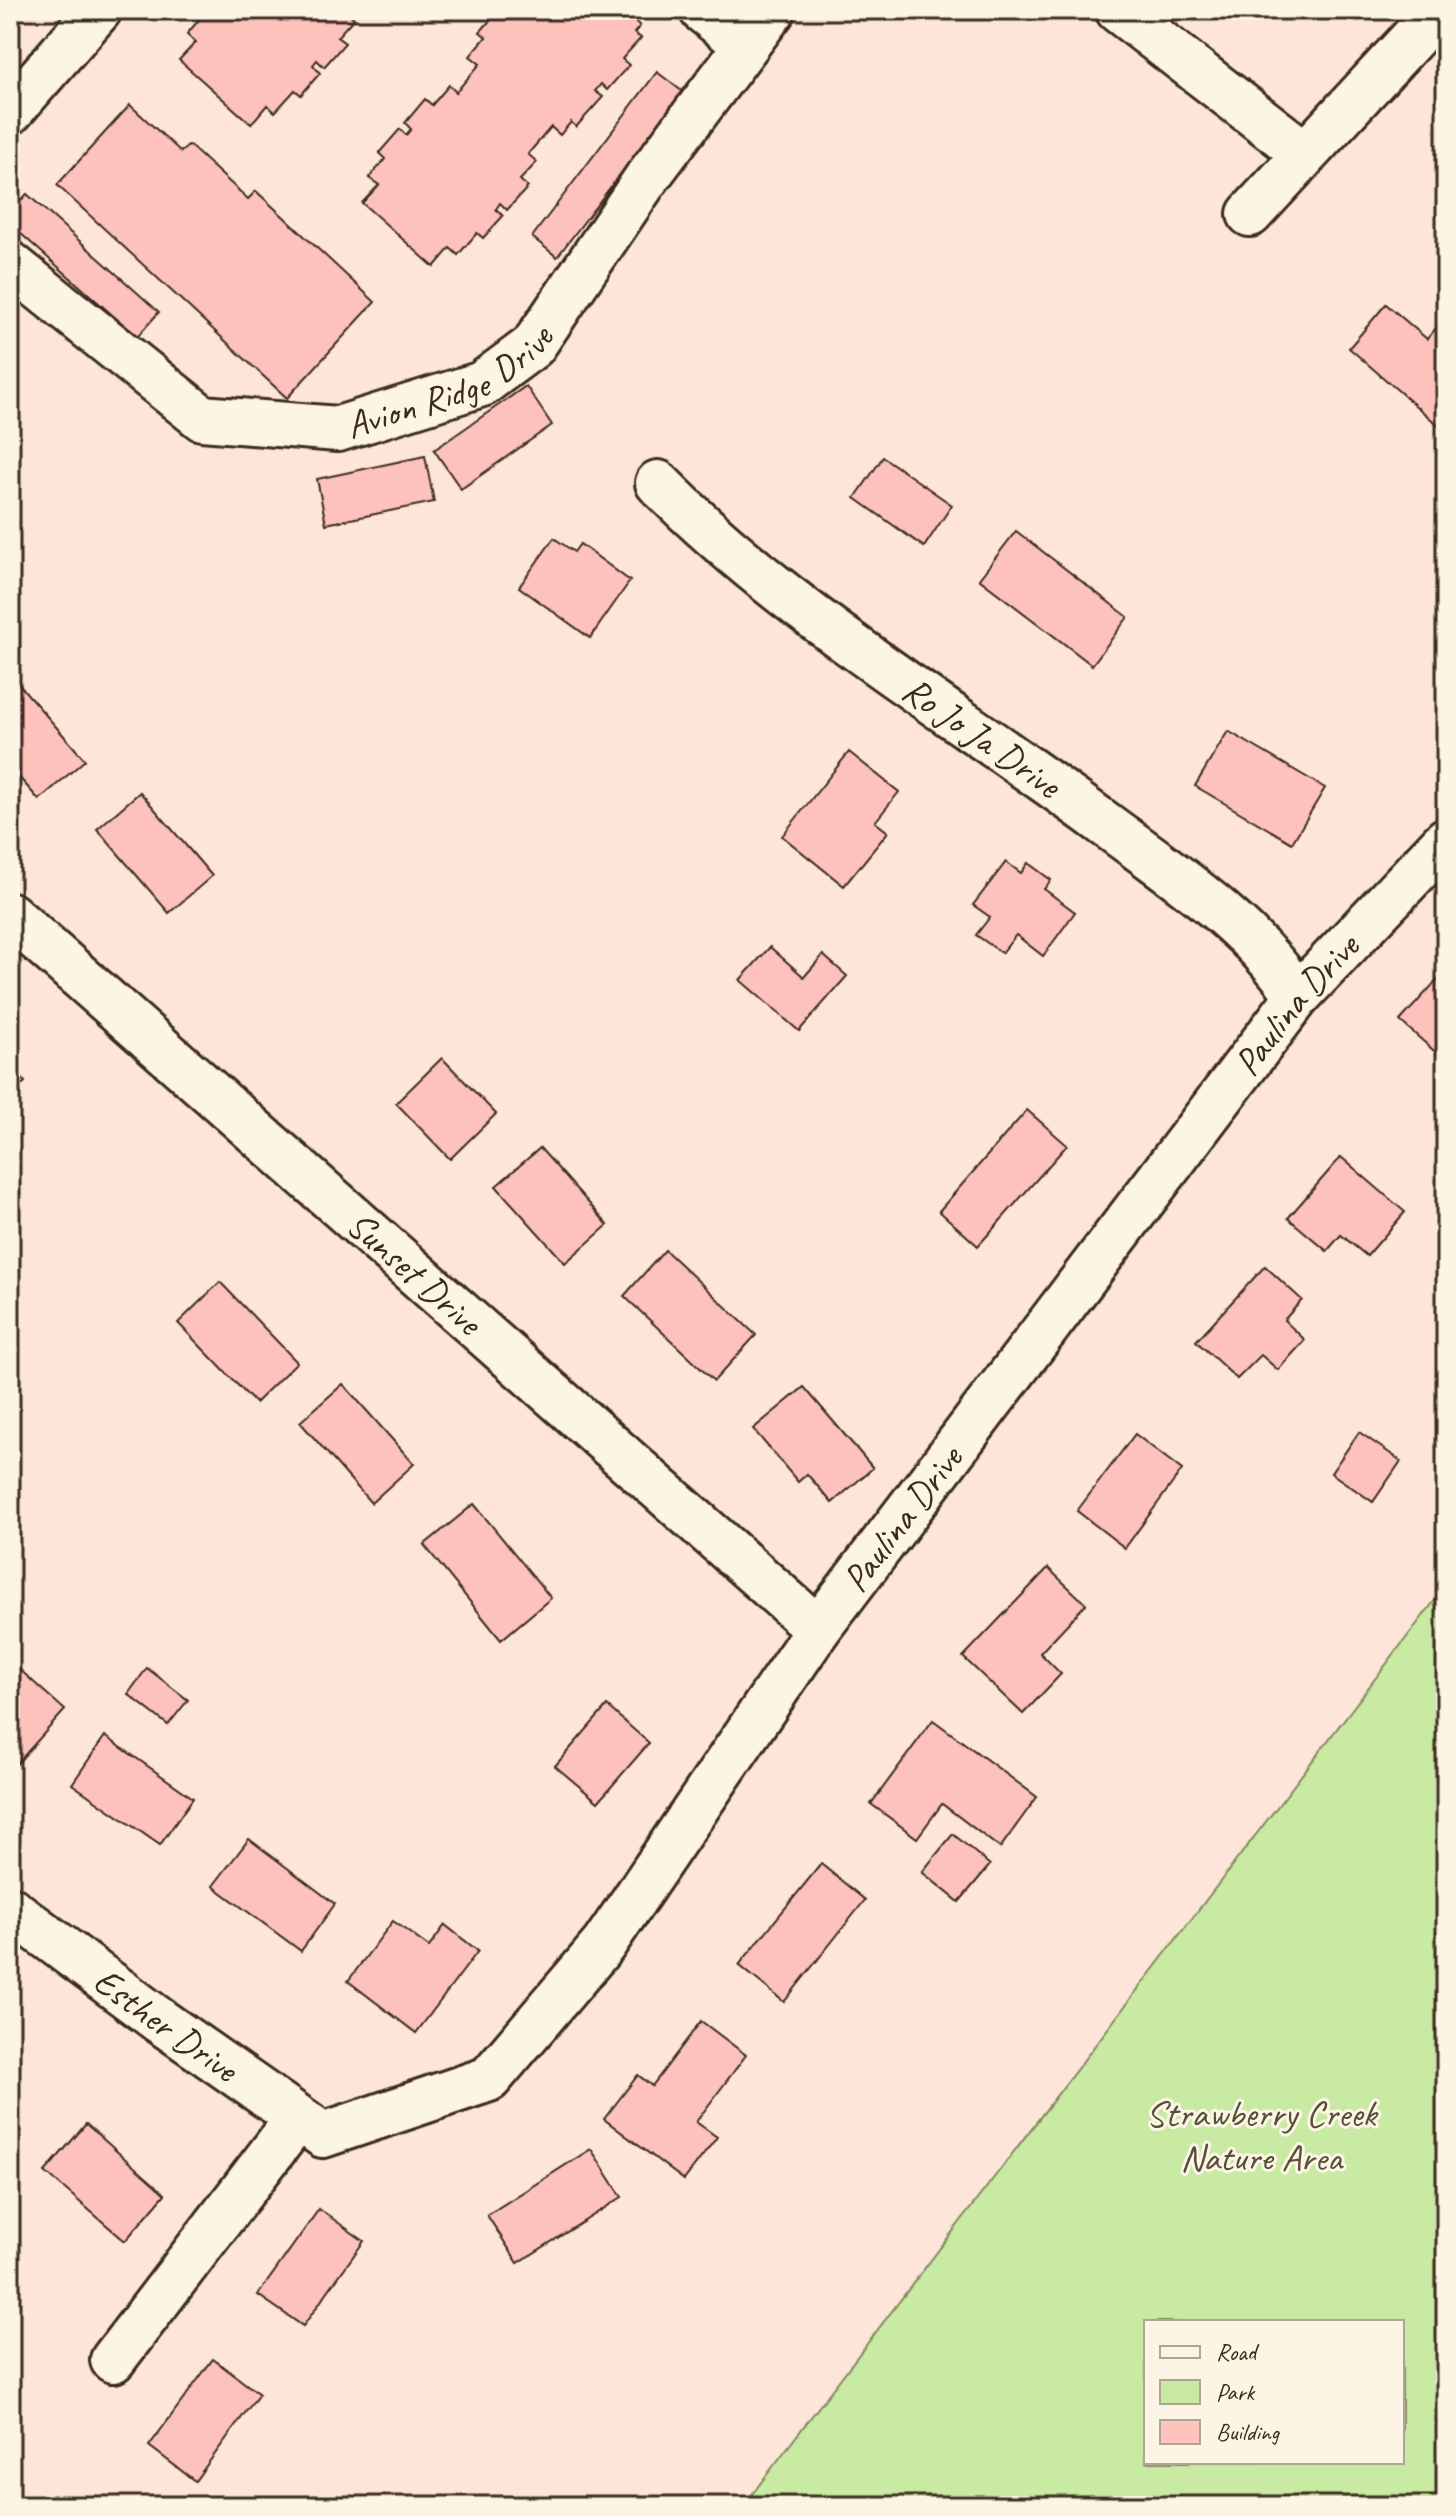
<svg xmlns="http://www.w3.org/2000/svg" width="1456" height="2516" font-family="Caveat,sans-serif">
  <rect width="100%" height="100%" fill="#fde6d9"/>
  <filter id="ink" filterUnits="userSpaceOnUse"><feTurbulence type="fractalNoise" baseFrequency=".0125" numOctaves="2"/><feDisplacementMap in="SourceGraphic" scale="16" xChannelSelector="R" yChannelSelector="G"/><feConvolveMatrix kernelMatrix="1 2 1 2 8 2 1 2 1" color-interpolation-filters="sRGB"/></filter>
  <g filter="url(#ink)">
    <!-- green -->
    <path fill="#c9eaa3" stroke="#828a60" stroke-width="2" fill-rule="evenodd" d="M1446 1586V2506H743ZM1146 2322H1402V2462H1146Z"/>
    <!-- building -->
    <g fill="#fec2bc" stroke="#3b2a1e" stroke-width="2">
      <polygon points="196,10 345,10 354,18 337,37 345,43 324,67 317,60 313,65 320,73 301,95 295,90 275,112 267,105 251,124 179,60 196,42 187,34 203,15"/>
      <polygon points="499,10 506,14 510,10 622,10 640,26 634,33 641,38 622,59 629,65 607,90 601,84 595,91 603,97 576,127 571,122 560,135 551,127 528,154 537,162 520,180 528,187 507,210 500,203 496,209 503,216 483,238 477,233 458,255 450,248 434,267 362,203 379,185 369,178 385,159 379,153 400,129 406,135 411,129 405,123 425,99 432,105 449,85 456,92 480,64 470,56 486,37 480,32"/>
      <polygon points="657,72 683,92 557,257 532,237"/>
      <polygon points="130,105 181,152 189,145 248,199 256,191 375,302 287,398 57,185"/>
      <polygon points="27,194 159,312 137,337 10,224 10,212"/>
      <polygon points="1386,304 1427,339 1441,322 1446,326 1446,432 1349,348"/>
      <polygon points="526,386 552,425 461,489 434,450"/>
      <polygon points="425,456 434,502 326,524 317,479"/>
      <polygon points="883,457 952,505 924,547 855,498"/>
      <polygon points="1016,531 1128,617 1092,665 979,579"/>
      <polygon points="554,538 574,552 580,544 630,581 590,638 519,587"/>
      <polygon points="10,674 85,760 39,800 10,767"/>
      <polygon points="1228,731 1325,788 1292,843 1195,786"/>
      <polygon points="849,752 899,792 875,822 888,832 844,886 782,836"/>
      <polygon points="140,792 212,876 169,913 97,829"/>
      <polygon points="1006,862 1021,873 1028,863 1051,880 1044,889 1075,912 1043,956 1016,935 1002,953 976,935 990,917 973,905"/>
      <polygon points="770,947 804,977 823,955 847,976 799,1031 740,980"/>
      <polygon points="1446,970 1446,1049 1440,1056 1400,1021"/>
      <polygon points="442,1058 496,1114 450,1159 396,1103"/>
      <polygon points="10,1066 25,1082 10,1096"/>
      <polygon points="1027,1110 1067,1145 978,1246 939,1211"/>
      <polygon points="540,1148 608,1225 565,1263 496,1186"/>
      <polygon points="1341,1157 1405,1212 1367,1256 1341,1235 1327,1251 1288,1218"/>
      <polygon points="665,1250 756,1335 714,1381 624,1296"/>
      <polygon points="1265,1266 1302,1300 1284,1320 1305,1340 1278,1370 1261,1355 1237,1379 1196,1341"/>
      <polygon points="220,1282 297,1362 255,1403 178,1323"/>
      <polygon points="343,1384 414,1464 371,1503 300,1422"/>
      <polygon points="804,1387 873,1468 832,1503 807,1474 798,1482 753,1429"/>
      <polygon points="1359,1432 1401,1461 1373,1502 1331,1473"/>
      <polygon points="1135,1434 1182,1470 1125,1548 1077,1511"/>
      <polygon points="474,1504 551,1598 501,1640 424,1545"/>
      <polygon points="1048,1568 1086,1604 1040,1653 1061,1674 1023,1714 963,1657"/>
      <polygon points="10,1661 65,1710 14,1767 10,1763"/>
      <polygon points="147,1668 188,1700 168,1725 128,1694"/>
      <polygon points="607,1706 649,1743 598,1802 555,1766"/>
      <polygon points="933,1720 1037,1797 1000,1848 942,1804 917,1838 871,1804"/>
      <polygon points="105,1736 193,1798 160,1845 72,1784"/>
      <polygon points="953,1834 990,1865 959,1902 922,1872"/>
      <polygon points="249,1839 335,1904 301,1951 213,1886"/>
      <polygon points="821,1864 865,1900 784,2002 739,1965"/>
      <polygon points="393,1921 429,1947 445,1925 478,1951 416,2033 348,1981"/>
      <polygon points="701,2021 746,2055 696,2122 717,2137 684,2180 604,2119 638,2075 652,2086"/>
      <polygon points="86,2124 165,2194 125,2241 45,2172"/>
      <polygon points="591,2149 622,2197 518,2263 487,2215"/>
      <polygon points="319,2209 364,2241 303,2326 258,2295"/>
      <polygon points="213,2359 259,2394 195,2481 149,2446"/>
    </g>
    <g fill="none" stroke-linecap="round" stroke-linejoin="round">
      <defs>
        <g id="minor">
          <polyline points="702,10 746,45"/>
          <polyline points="1118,10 1305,154"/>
          <polyline points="10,112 99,10"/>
          <polyline points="1250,214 1439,10"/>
          <path id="s1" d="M10 264 202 418 338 429 482 384 533 346 646 179 773 10"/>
          <path id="s2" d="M658 483C787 614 957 714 1105 824 1174 875 1250 924 1298 996"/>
          <path id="s3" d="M10 915 818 1629"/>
          <path id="s4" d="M10 1909 160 2021 323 2135 489 2079 604 1944 818 1629 1298 996 1446 840"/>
          <polyline points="113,2360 298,2118"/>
        </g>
      </defs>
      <!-- minor casing -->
      <use href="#minor" stroke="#3b2a1e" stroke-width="50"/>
      <!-- minor -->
      <use href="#minor" stroke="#fcf5e5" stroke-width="44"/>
    </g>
  </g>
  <g text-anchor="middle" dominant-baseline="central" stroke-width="6" stroke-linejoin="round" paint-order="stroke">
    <!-- street labels -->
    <g font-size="38" fill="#3b2a1e" stroke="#fcf5e5">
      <text stroke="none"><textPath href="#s1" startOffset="504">Avion Ridge Drive</textPath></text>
      <text stroke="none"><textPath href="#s2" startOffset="412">Ro Jo Ja Drive</textPath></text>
      <text stroke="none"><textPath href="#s4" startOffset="1906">Paulina Drive</textPath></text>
      <text stroke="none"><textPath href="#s3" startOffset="540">Sunset Drive</textPath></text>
      <text stroke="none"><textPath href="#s4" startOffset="1258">Paulina Drive</textPath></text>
      <text stroke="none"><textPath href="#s4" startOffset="194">Esther Drive</textPath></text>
    </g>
    <!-- park labels -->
    <g font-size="38" fill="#575039" stroke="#fcf5e5">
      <text x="1261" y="2113">Strawberry Creek<tspan x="1261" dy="44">Nature Area</tspan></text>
    </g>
  </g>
  <!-- margin -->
  <rect width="1456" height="2516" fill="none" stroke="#fcf5e5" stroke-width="40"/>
  <rect x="20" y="20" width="1416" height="2476" fill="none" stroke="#3b2a1e" stroke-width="3" filter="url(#ink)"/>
  <!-- legend -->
  <rect x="1144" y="2320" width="260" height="144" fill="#fcf5e5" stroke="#afa495" stroke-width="2"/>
  <rect x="1160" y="2346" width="40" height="12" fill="#fcf5e5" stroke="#afa495" stroke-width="2"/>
  <text x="1216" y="2360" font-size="24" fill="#3b2a1e">Road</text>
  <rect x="1160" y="2380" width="40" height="24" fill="#c9eaa3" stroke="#afa495" stroke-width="2"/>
  <text x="1216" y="2400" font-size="24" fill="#3b2a1e">Park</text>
  <rect x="1160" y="2420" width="40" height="24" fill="#fec2bc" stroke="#afa495" stroke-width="2"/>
  <text x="1216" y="2440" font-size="24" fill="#3b2a1e">Building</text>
</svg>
